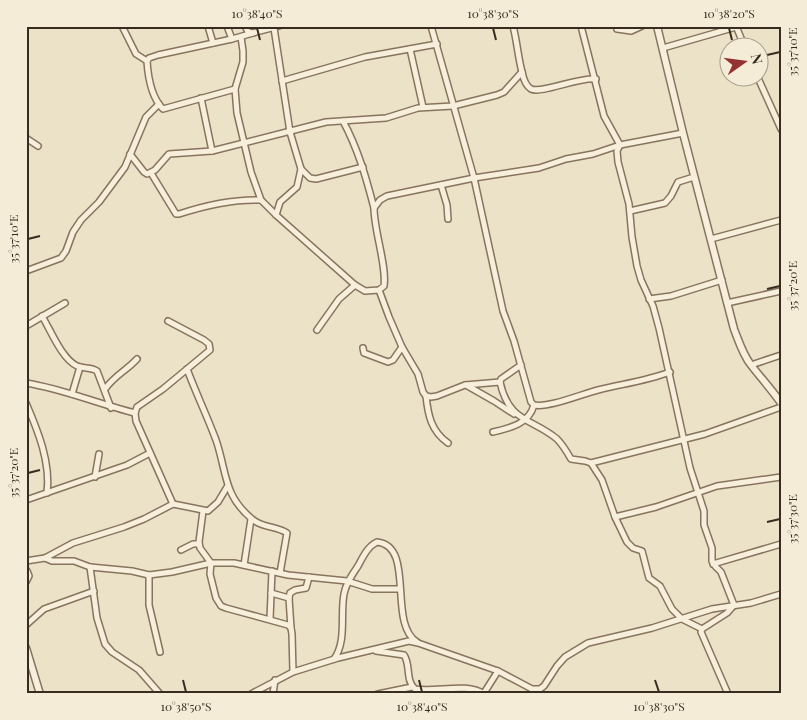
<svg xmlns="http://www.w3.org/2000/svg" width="807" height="720" font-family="'Playfair Display',serif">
  <rect width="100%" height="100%" fill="#ece2c8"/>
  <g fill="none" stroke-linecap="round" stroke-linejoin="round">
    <defs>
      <g id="minor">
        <polyline points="122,26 136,54 147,61"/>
        <polyline points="208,26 213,43"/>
        <polyline points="227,26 232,39"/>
        <polyline points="245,26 248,32 253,33 279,26"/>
        <path d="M431 26 474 178 503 311 514 341 531 402 534 405C549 408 582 394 598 390 622 384 646 381 670 372"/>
        <path d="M513 26C517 41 518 57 522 72 523 77 526 86 531 89 542 94 578 77 596 79"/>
        <polyline points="581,26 604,116 620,145 617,151 618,162 629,204 632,237 637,266 641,280 653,306 659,328 690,468 704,511 704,525 712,548 712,561 716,567 721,572 734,605 727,613 702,629 701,632 728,694"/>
        <polyline points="736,26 745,48"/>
        <polyline points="274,28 290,132 301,169 310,178 316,179 363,167"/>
        <polyline points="617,29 631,31 642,26"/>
        <path d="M241 37 243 51V62L235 89 237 113 251 172 261 200 276 215 355 285 365 291 379 290 384 286C387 266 374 231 374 208L380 200 387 196 474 178 539 168 566 159 593 154 620 145 683 133"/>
        <polyline points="663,48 736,27"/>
        <polyline points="410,49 423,107"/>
        <polyline points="758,78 781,129"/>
        <polyline points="282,81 365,57 437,44"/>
        <path d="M235 89 163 109C152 98 148 77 147 61L149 58 158 55 232 39 253 33"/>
        <polyline points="201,98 212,151"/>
        <path d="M343 121C358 149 366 177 374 208"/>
        <polyline points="26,138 38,146"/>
        <polyline points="130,154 144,172 147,174 155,170 169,154 212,151 326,122 386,118 418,108 453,106 497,95 504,92 522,72"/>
        <path d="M151 173 176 214H179C206 205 233 199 261 200"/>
        <polyline points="441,185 447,205 448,219"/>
        <polyline points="630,211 665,203 671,196 678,182 694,177"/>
        <polyline points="276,215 280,202 297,187 301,169"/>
        <polyline points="711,239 781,220"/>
        <polyline points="26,271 61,258 66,251 73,232 81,220 99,202 125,167 146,117 159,104"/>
        <polyline points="379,290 389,317 402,347 418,374 423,392 426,396 431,397 437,396 465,385 500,382"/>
        <polyline points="649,299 671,296 722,280"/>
        <polyline points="727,303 781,291"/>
        <path d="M42 316C51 331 62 359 77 366 84 369 91 367 97 371L111 408"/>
        <polyline points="168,321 204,340 209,344 210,350 163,389 137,407 135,413 136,421 173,504 208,511 218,502 227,487"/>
        <polyline points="26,326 65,303"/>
        <polyline points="317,330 339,299 355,285"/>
        <polyline points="363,348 364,353 388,362 393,360 402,347"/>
        <path d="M521 365 501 379 500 382C509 423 532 418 557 439 563 445 567 452 571 459L585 461 591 463 602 480 615 517 627 542 633 548 642 551 649 578 660 586 672 609 682 619 702 629"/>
        <polyline points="751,365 781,355"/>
        <path d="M187 369C196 393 207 416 216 440 227 472 223 495 252 519 262 528 277 526 287 533L280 573"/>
        <path d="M26 383C64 389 98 404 135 413"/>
        <polyline points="466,385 494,401 514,414"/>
        <path d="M105 389C115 375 126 371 137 359"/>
        <polyline points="72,394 80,367"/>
        <path d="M426 396C428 415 431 431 448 443"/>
        <path d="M26 403C38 431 51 463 47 493"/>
        <path d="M493 432C510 428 529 424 534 405"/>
        <polyline points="591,463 705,434 781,407"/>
        <polyline points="95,477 99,454"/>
        <polyline points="26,500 127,465 150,453"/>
        <polyline points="203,511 199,542 200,548 211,563 210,574 216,598 221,606 226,608 288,625 291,628 292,634 293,672"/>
        <polyline points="615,517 656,507 717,486 781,477"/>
        <polyline points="181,550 193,544 199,544"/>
        <polyline points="45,558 52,561 74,561 90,567 132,571 149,575 172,572 211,563 234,563 288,575 347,581 372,589 399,589"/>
        <polyline points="26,561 45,558 73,543 124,527 144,519 173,504"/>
        <polyline points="713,564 781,544"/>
        <polyline points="244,565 251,519"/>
        <polyline points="90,567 97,618 105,644 112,652 139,670 160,694"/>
        <polyline points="149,575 149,605 160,652"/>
        <polyline points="26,582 29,576 27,571"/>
        <polyline points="271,593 289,598"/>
        <polyline points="270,619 272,571"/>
        <polyline points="26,625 44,609 94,591"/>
        <polyline points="291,628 289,598 290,593 295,590 306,588 309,577"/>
        <path d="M376 651 404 655C411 665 405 680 415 689 435 693 467 682 484 694"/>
        <path d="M334 659C347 641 340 615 344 594 346 583 352 575 358 566 363 557 367 547 377 542 416 546 387 623 417 642"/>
        <polyline points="484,693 498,671"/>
        <polyline points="251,694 293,672 338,658 409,641 418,643 498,671 532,689 540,689 544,686 557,666 565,657 588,643 652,628 712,609 751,603 781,594"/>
        <polyline points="273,694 275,680"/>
        <polyline points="378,694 412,687"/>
      </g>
      <g id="tertiary">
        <path d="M657 26 683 133 734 329C739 342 743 355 751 365 761 378 772 390 781 403"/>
        <polyline points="26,648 40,694"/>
      </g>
    </defs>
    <!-- minor casing -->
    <use href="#minor" stroke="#87745e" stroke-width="8"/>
    <!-- tertiary casing -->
    <use href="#tertiary" stroke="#87745e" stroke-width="9"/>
    <!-- minor -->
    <use href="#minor" stroke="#f7efdb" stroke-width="5"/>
    <!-- tertiary -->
    <use href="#tertiary" stroke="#f7efdb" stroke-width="6"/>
  </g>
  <!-- ticks -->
  <path fill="none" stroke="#382c21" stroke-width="2" d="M257 28 260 40M493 28 496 40M729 28 732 40M767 55 780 52M28 239 40 236M767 289 780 286M28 473 40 470M767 522 780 519M183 680 186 692M419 680 422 692M655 680 659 692"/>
  <!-- border -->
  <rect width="807" height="720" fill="none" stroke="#f4ecd7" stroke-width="55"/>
  <!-- north arrow -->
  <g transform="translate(744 62) rotate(76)"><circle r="24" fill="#f4ecd7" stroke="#a99f8e"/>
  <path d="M0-4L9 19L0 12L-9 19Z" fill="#923332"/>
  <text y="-8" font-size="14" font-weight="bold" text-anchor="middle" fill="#382c21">N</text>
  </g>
  <rect x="28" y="28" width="752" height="664" fill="none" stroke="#382c21" stroke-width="2"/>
  <g font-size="12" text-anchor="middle" fill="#382c21">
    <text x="257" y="18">10°38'40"S</text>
    <text x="493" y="18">10°38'30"S</text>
    <text x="729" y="18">10°38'20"S</text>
    <text transform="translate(793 52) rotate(-90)" y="4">35°37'10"E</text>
    <text transform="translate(14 239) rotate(-90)" y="4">35°37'10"E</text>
    <text transform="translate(793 286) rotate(-90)" y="4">35°37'20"E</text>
    <text transform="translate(14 473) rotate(-90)" y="4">35°37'20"E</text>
    <text transform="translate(793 519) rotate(-90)" y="4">35°37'30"E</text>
    <text x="186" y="711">10°38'50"S</text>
    <text x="422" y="711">10°38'40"S</text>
    <text x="659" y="711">10°38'30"S</text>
  </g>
</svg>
